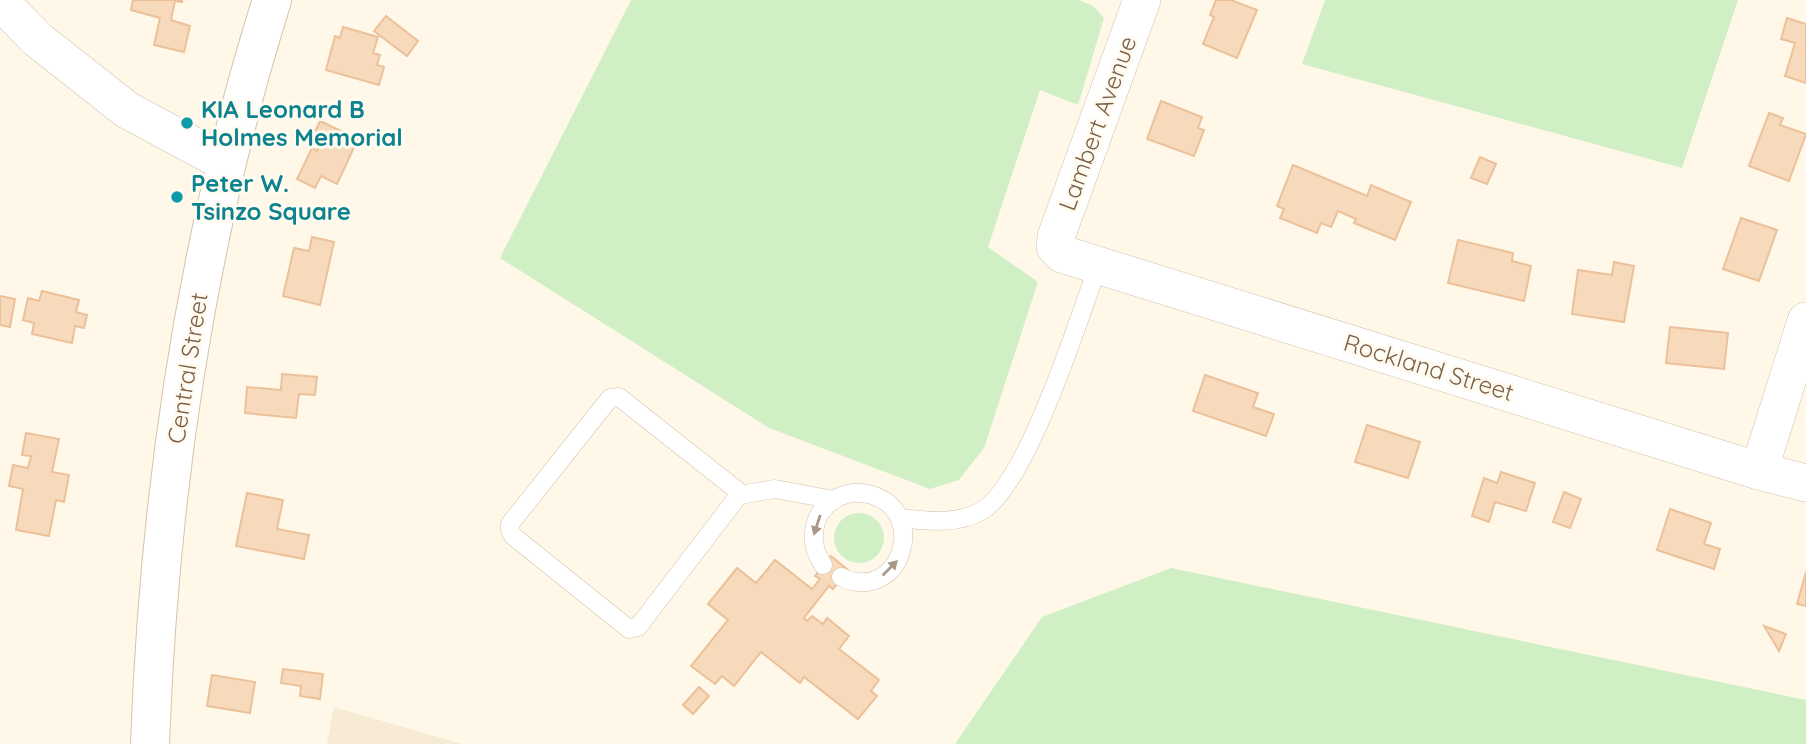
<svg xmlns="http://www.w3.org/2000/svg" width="1806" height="744" font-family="Quicksand,sans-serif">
  <rect width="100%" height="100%" fill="#fff8e8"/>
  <!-- residential -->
  <polygon fill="#f7ebd5" points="334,707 462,744 327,744"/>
  <!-- green -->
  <g fill="#d1efc4">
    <polygon points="631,0 1079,0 1093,6 1104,18 1078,105 1040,90 988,247 1038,282 984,448 959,480 930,489 769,428 500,258"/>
    <polygon points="1325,0 1738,0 1682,168 1302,64"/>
    <circle cx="859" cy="538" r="25"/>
    <polygon points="1171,568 1806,700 1806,744 955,744 1042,617"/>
  </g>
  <!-- building -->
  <g fill="#f7d9bc" stroke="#ecc19a" stroke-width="2">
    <polygon points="133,0 182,0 182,2 175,1 171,20 190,26 184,52 154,45 160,18 131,10"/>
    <polygon points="1216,0 1231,0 1257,10 1237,58 1203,44 1214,17 1210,15"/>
    <polygon points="386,16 418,41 407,56 374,31"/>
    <polygon points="1787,18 1806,24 1806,83 1785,76 1795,43 1781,39"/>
    <polygon points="343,27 378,37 373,53 380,55 377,65 384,67 379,85 326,70 335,36 340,38"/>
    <polygon points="1161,101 1202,117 1198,128 1204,130 1194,156 1147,139"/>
    <polygon points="1769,113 1783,118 1780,125 1806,134 1789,181 1749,166"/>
    <polygon points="320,121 358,139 337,184 321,176 315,188 297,179 312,148 317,151 320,144 311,140"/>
    <polygon points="1480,157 1496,164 1487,184 1471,178"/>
    <polygon points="1293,165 1367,196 1371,185 1411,202 1395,240 1354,223 1356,219 1338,211 1331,227 1321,223 1317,233 1280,218 1284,209 1277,206"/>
    <polygon points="1741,218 1777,230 1759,281 1723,269"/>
    <polygon points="312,237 334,242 320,305 283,296 294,248 309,251"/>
    <polygon points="1458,240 1513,253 1512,261 1531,266 1524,301 1448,283"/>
    <polygon points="1614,262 1634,266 1624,322 1572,314 1578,270 1612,275"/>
    <polygon points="42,291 79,300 76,312 87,315 84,328 75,326 72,343 32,334 34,323 23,320 28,298 39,301"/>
    <polygon points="0,296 15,299 10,327 0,325"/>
    <polygon points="1670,327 1728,333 1724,369 1666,363"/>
    <polygon points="282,374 317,377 315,395 299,394 296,418 245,413 247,387 281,390"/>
    <polygon points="1205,375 1258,393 1253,407 1274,414 1266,436 1193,411"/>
    <polygon points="1367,425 1420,442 1408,478 1355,462"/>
    <polygon points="26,433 59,439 52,472 69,475 64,502 56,500 49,536 16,530 23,489 9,486 13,465 28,468 31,456 22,455"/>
    <polygon points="1501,472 1535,483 1526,511 1495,502 1489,522 1472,516 1484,478 1497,483"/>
    <polygon points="1564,492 1581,499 1570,528 1553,522"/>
    <polygon points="247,493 283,500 277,529 309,535 304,559 236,546"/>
    <polygon points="1670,509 1711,523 1704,544 1720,549 1714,569 1657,550"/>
    <polygon points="831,556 848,570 833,589 829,586 804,618 807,621 812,616 823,624 827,618 849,636 839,649 879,680 871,691 877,696 858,719 804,677 800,683 761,652 734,686 722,676 715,684 691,666 728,620 708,604 737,568 756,583 775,560 812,589 820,579 815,576"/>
    <polygon points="1806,572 1806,606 1797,604"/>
    <polygon points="1764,626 1786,634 1779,651"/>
    <polygon points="283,669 323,674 320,699 300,696 301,686 281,683"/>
    <polygon points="212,675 255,682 250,713 207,706"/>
    <polygon points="699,687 709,696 693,714 683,705"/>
  </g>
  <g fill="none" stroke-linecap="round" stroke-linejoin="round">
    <defs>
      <g id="service">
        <polyline points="739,495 638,627 629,629 513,536 510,530 510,524 610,398 619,397 738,491 739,495 775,489 834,500"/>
        <path d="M900 518C927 521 959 525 983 510 1028 481 1078 321 1098 266"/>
        <path d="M823 565C808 544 811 513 835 499 847 492 859 491 872 495 930 513 900 605 841 577"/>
      </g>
      <g id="minor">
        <polyline points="1142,0 1056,237 1055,247 1062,254 1759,471 1806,483"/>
        <polyline points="0,1 37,39 127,110 226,163"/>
        <polyline points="1759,471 1806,321"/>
      </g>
      <path id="secondary" d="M150 744C159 492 196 241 272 0"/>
    </defs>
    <!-- service casing -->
    <use href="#service" stroke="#d3c1ab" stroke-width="19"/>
    <!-- minor casing -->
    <use href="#minor" stroke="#d3c1ab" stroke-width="38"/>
    <!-- secondary casing -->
    <use href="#secondary" stroke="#d7c2a9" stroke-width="40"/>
    <!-- service -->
    <use href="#service" stroke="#fff" stroke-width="18"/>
    <!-- minor -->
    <use href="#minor" stroke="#fff" stroke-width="37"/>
    <!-- secondary -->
    <use href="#secondary" stroke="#fff" stroke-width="38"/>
  </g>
  <!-- one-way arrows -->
  <defs><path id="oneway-solid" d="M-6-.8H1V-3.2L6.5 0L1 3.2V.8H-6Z" transform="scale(1.75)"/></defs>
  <g fill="#aa9888">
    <use href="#oneway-solid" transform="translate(817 525) rotate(108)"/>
    <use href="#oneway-solid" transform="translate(890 568) rotate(-45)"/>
  </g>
  <!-- markers -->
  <g fill="#0f9aa8" stroke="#fffbf0" stroke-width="2.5">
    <circle cx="187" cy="123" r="7"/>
    <circle cx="177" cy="197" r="7"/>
  </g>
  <g text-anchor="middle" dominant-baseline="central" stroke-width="6" stroke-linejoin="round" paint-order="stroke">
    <!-- culture labels -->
    <g font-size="24" font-weight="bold" fill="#0d838f" stroke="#fffbf0" text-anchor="start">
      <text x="201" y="109">KIA Leonard B<tspan x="201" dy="28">Holmes Memorial</tspan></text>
      <text x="191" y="183">Peter W.<tspan x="191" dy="28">Tsinzo Square</tspan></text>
    </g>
    <!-- street labels -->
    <g font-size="24" fill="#7d6048" stroke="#fffbf0">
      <text transform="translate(1097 123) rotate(-70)">Lambert Avenue</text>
      <text transform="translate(1429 367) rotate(17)">Rockland Street</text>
      <text transform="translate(187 368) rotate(-81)">Central Street</text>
    </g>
  </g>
</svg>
